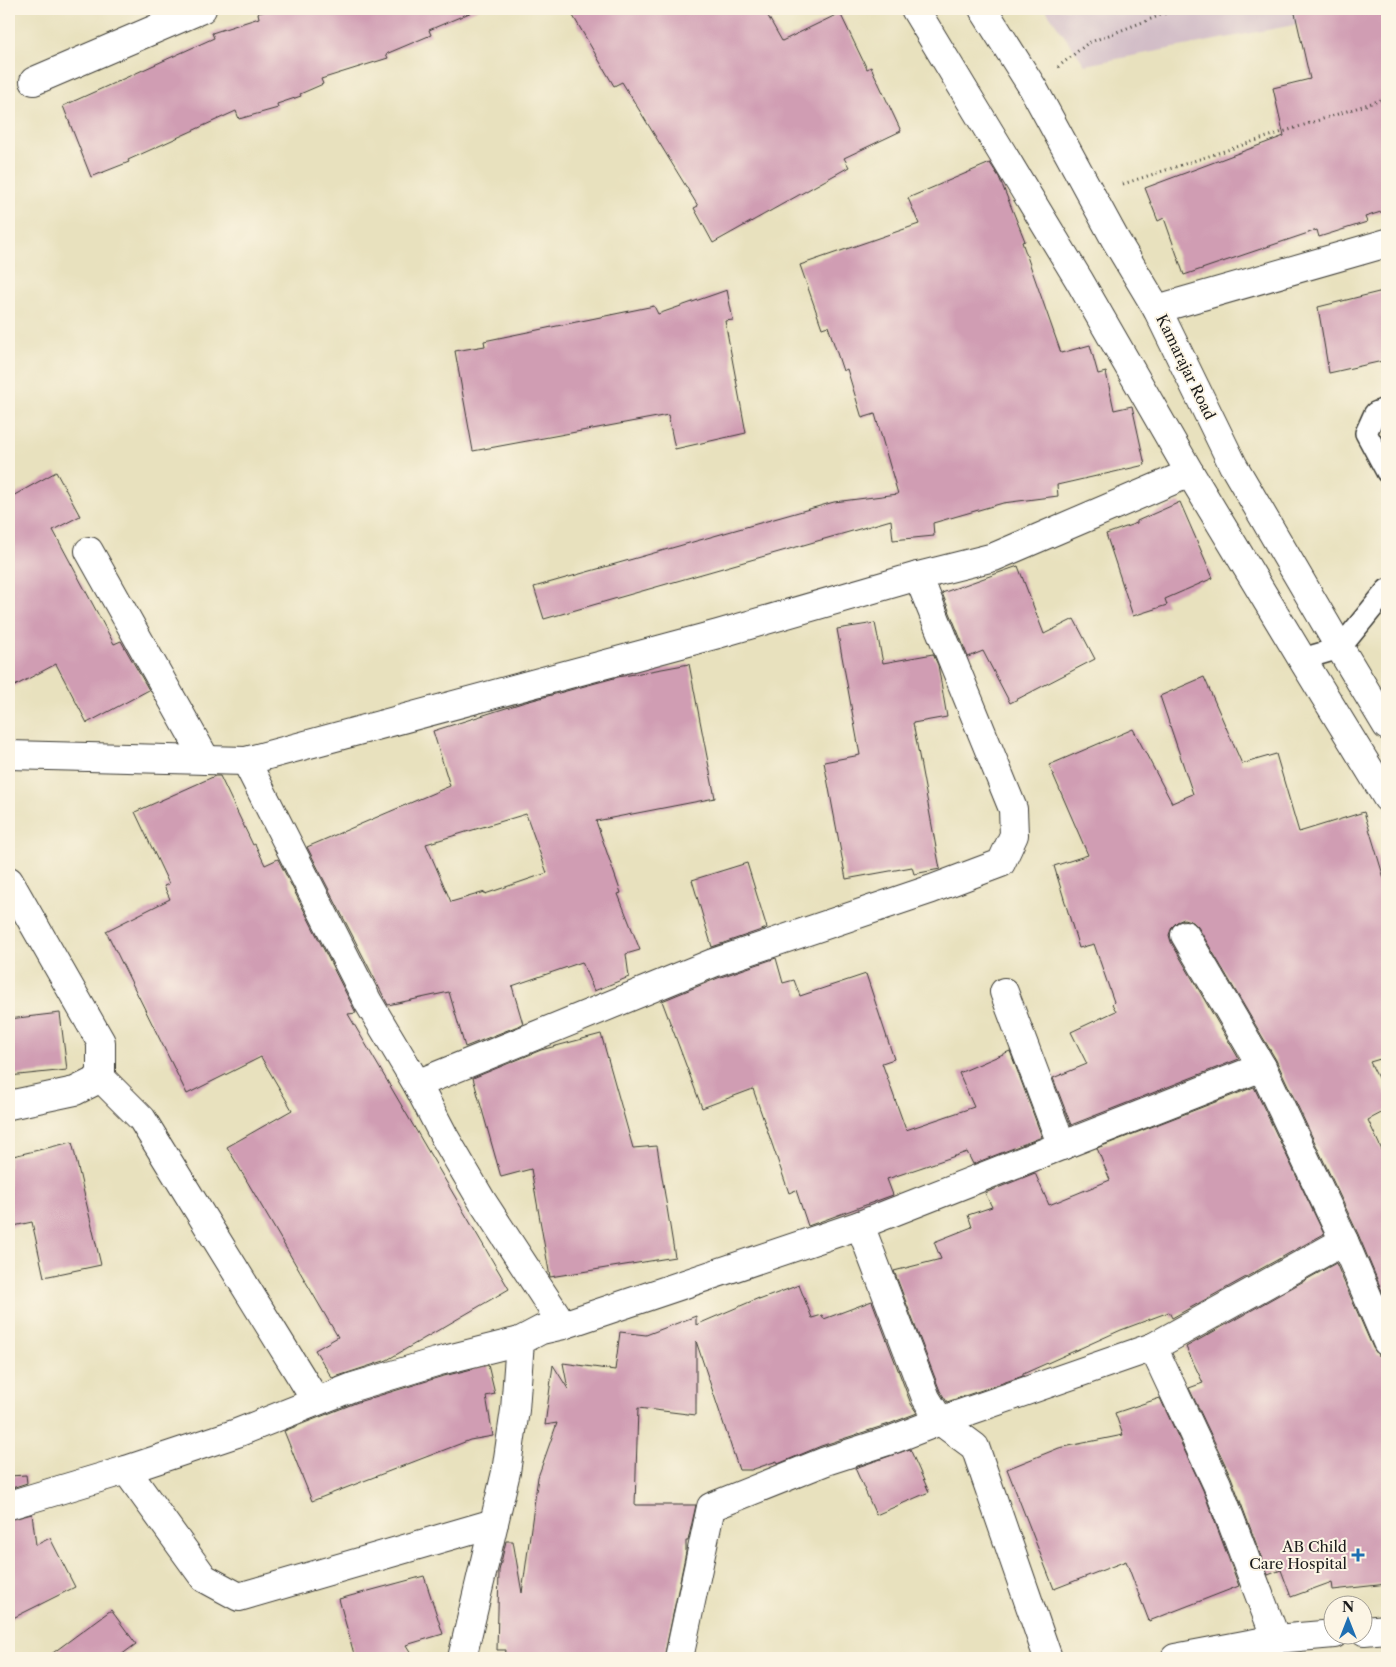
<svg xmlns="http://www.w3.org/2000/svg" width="1396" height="1667" font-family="'Libre Caslon Text',serif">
  <rect width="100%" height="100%" fill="#fcf5e5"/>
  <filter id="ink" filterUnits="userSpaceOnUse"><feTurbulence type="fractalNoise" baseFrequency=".02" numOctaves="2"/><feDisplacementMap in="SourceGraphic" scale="10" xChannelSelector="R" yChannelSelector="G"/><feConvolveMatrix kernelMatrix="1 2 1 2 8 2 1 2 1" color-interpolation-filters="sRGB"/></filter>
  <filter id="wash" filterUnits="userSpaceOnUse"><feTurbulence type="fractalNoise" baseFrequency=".0096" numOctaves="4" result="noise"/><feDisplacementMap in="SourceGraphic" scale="20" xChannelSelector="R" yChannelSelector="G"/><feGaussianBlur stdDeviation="1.12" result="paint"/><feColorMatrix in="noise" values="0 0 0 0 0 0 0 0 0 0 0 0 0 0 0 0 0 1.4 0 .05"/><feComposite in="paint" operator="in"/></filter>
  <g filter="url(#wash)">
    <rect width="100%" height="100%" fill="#e8e1be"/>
    <!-- industrial -->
    <polygon fill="#d2bdc7" points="1045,9 1378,9 1085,65"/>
    <g id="blocks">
      <!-- building -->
      <g fill="#d09db3" fill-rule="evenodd">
        <polygon points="274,9 479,9 429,30 431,35 386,54 388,58 321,79 323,84 300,94 301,96 277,104 278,108 239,119 236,111 128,160 129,162 91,177 63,106 214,38 212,33 259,18 258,13"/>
        <polygon points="569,9 764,9 782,41 840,13 867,69 871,67 901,131 844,158 849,167 713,243 694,208 698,206 622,82 614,86"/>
        <polygon points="1294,9 1387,9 1387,210 1365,217 1367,222 1319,237 1317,230 1184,275 1164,218 1158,221 1145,188 1284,136 1273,88 1310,79"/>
        <polygon points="990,163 999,177 1025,241 1022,242 1061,353 1090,345 1098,374 1106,372 1114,410 1132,406 1145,465 1057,485 1058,496 1003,503 933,523 934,536 893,540 891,520 544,619 534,587 834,502 898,494 875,414 862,418 847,369 843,371 828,326 822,328 800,265 919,224 908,198"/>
        <polygon points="727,290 733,320 725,321 746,433 675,449 668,415 473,451 455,351 485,346 484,341 654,306 658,314"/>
        <polygon points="1387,290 1387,360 1329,373 1318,307"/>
        <polygon points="56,472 80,516 53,530 114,644 121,641 149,690 87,723 56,664 9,689 9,498"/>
        <polygon points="1180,502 1213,578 1165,599 1167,605 1133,616 1106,534 1137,523 1137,521"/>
        <polygon points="1018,566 1044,634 1074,619 1095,659 1010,703 983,651 968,657 942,593"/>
        <polygon points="875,623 883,663 933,654 938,665 947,717 913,723 940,869 914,874 912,867 846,879 824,762 860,755 837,629"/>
        <path d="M689 664 715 798 596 821 621 893 618 894 640 950 626 954 629 977 594 991 582 962 512 986 523 1024 465 1047 449 992 388 1005 307 847 450 786 433 731 522 703 618 677ZM526 814 547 873 485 894V892L451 902 426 844Z"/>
        <polygon points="1204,677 1242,764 1276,754 1299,832 1364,812 1387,888 1387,1057 1370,1062 1387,1096 1387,1110 1368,1120 1387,1161 1387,1303 1358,1234 1276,1060 1198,927 1193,922 1184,919 1177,922 1172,927 1169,935 1171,942 1239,1059 1071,1125 1053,1078 1087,1064 1071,1032 1116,1011 1112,1004 1114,1002 1094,944 1079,948 1054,866 1088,855 1049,765 1133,729 1172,803 1193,794 1160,696"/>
        <polygon points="215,776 220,776 253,845 255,844 265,865 278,859 356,1013 348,1014 509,1289 387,1360 332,1378 315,1350 338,1337 227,1147 292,1110 261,1057 187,1094 106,931 170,899 164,886 169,884 135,812"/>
        <polygon points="747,863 767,928 712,947 692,880"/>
        <polygon points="776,958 783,983 794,980 800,996 866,974 894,1059 882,1063 906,1130 974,1107 959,1073 1010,1051 1042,1137 973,1164 967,1152 887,1179 893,1195 808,1226 796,1190 789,1193 753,1089 702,1108 662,1001 718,978"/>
        <polygon points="60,1013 67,1070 9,1076 9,1019"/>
        <polygon points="601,1034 633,1148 657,1146 675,1257 550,1277 531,1169 501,1177 473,1078 541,1050"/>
        <polygon points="1254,1087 1324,1234 1172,1318 1169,1312 1121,1330 1023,1374 1023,1376 947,1402 940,1391 894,1271 941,1259 934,1242 972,1227 968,1215 992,1207 985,1193 1035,1173 1049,1205 1110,1180 1097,1148"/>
        <polygon points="72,1142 101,1265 44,1277 32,1222 9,1227 9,1157"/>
        <polygon points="1336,1263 1373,1348 1378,1355 1387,1357 1387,1584 1333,1590 1332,1582 1291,1597 1281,1570 1268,1575 1231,1477 1189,1388 1203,1383 1186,1347"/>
        <polygon points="799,1285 812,1318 822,1315 824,1319 872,1301 911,1404 917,1413 889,1424 821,1446 778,1464 777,1461 751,1470 739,1470 696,1341 696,1415 638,1408 635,1505 696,1505 688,1541 686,1541 686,1552 664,1658 505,1658 506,1650 497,1650 499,1571 506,1541 513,1541 522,1593 538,1477 557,1423 545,1425 553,1365 568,1389 563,1363 615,1370 620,1332 646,1335 696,1316 696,1325 759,1298 759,1300"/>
        <polygon points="488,1365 495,1394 486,1396 493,1436 470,1440 312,1501 284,1431 358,1402 440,1377"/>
        <polygon points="1160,1398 1203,1490 1239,1586 1149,1621 1126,1561 1054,1589 1007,1469 1059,1448 1123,1435 1115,1413"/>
        <polygon points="910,1449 929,1492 876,1515 855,1468"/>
        <polygon points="26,1475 27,1483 9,1489 9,1476"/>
        <polygon points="32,1514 36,1545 50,1538 75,1587 9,1620 9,1520"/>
        <polygon points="424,1576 443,1634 406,1645 414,1658 355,1658 339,1599"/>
        <polygon points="111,1610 136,1644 117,1658 46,1658"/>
      </g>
    </g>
  </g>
  <g filter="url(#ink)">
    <use href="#blocks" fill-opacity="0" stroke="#3b3a34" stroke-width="1"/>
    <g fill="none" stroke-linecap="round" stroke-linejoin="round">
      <defs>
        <g id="lane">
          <polyline points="1387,408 1375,413 1366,433 1387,472"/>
          <polyline points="1302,659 1340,648 1387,590"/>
        </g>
        <g id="street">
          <polyline points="34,81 202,9"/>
          <polyline points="1157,309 1387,243"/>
          <polyline points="89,551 206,760"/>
          <polyline points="9,755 246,761 718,634 918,576 994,557 1190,473"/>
          <polyline points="246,761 368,1002 417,1084 444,1136 482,1201 563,1325"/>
          <polyline points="9,881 101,1042 101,1078 75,1091 9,1105"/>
          <polyline points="1185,935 1262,1067 1344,1241 1387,1342"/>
          <polyline points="1004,992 1062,1146"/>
          <polyline points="101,1078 142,1119 316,1401"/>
          <polyline points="417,1084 713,963 932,889 1001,863 1014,835 1013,809 918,576"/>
          <polyline points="860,1225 926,1398 940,1421 975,1447 1048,1658"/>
          <polyline points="1153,1347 1217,1484 1276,1639"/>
          <polyline points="126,1470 204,1578 239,1597 494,1523"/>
          <polyline points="9,1505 126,1470 237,1433 353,1387 436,1362 520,1341"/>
          <polyline points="462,1658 506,1472 515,1410 520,1341 541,1330 563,1325 860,1225 1262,1067"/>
          <polyline points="679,1658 711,1507 826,1461 894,1439 940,1421 1153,1347 1344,1241"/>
        </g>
        <g id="secondary">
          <polyline points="915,9 1079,280 1190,473 1302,659 1387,798"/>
          <polyline points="983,9 1033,88 1115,239 1157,309 1233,465 1340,648 1387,726"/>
        </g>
        <g id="highway">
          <polyline points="1364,1631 1387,1629"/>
          <polyline points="1175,1658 1276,1639 1334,1634"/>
        </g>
      </defs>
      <!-- lane casing -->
      <use href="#lane" stroke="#3b3a34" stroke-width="24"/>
      <!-- street casing -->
      <use href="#street" stroke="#3b3a34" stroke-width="30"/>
      <!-- secondary casing -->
      <use href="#secondary" stroke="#3b3a34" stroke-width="30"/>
      <!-- highway casing -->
      <use href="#highway" stroke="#3b3a34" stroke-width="30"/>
      <!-- path -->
      <g stroke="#3b3a34" stroke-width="3" stroke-dasharray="1 4" stroke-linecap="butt">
        <polyline points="1058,67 1088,43 1177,9"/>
        <polyline points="1123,184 1387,98"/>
      </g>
      <!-- lane -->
      <use href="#lane" stroke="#fff" stroke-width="21"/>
      <!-- street -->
      <use href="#street" stroke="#fff" stroke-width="28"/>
      <!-- secondary -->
      <use href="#secondary" stroke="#fff" stroke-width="28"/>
      <!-- highway -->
      <use href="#highway" stroke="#fff" stroke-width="28"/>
    </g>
  </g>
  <!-- markers -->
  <path fill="#1f6fb2" stroke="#fcf5e5" stroke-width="2" d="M1355.5 1547.5h5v5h5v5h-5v5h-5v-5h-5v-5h5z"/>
  <g text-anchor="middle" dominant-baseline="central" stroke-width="4" stroke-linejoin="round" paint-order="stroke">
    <!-- street labels -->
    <g font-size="15" fill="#1c1c1c" stroke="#fcf5e5">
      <text transform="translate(1186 367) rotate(64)">Kamarajar Road</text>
    </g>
    <!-- poi labels -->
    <g font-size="15" fill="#1c1c1c" stroke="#fcf5e5" text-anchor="end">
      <text x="1347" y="1546">AB Child<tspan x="1347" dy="17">Care Hospital</tspan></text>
    </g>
  </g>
  <!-- margin -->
  <rect width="1396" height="1667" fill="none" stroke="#fcf5e5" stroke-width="30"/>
  <!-- north arrow -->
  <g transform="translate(1348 1620)"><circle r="24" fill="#fcf5e5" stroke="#a29e95"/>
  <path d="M0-4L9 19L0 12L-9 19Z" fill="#1f6fb2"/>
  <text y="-8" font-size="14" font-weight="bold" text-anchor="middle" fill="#1c1c1c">N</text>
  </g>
</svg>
